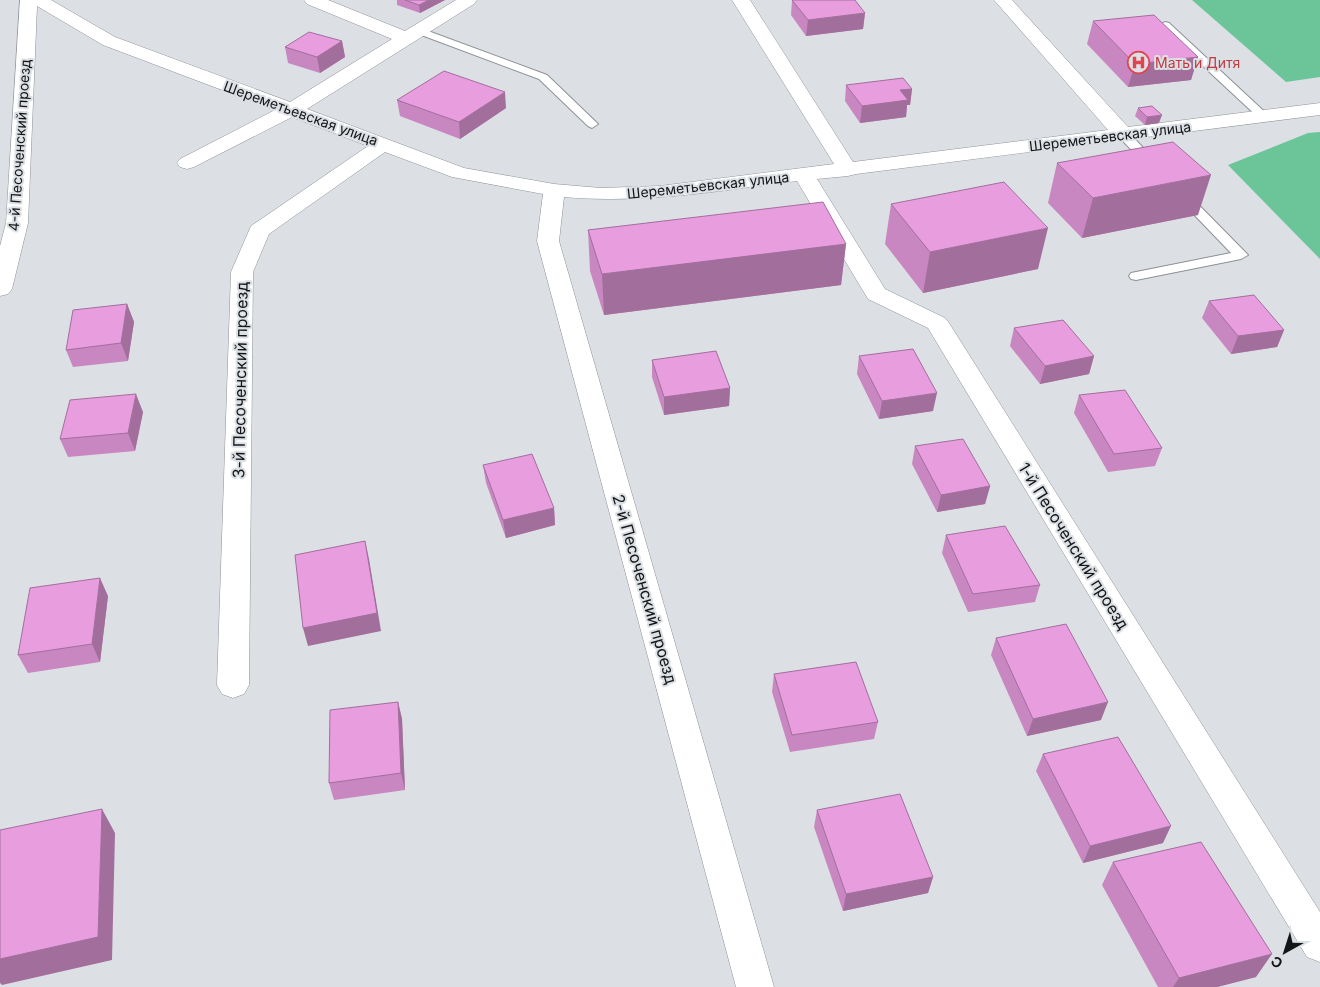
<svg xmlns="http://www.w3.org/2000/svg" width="1320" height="987" font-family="Inter,sans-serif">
  <rect width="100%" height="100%" fill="#dce0e5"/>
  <!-- green -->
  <g fill="#6bc598">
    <polygon points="1192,0 1320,0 1320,77 1286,82"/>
    <polygon points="1320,132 1320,259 1228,165 1308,133"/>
  </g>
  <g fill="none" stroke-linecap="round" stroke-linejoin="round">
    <defs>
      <g id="service">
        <polygon points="1165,22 1169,23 1268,115 1270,117 1268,119 1260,119 1161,27 1160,25"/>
        <polygon points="420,28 547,75 598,124 592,128 588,126 539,79 416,33 415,31 416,29"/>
        <polygon points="1123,130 1127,131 1155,160 1157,163 1155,166 1147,166 1119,137 1117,134"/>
        <polygon points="1184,193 1188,194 1248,255 1241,259 1136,280 1131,279 1129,276 1131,273 1231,253 1180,200 1178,197"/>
      </g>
      <path id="minor" d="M20 0H51L115 37 290 102 392 39 307 4 304 0H328L405 31 456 0H477L474 4 307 109 464 168 554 184 601 188 660 186 834 164 732 0H750L853 162 1108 130 994 0H1012L1128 127 1320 103V115L856 174 848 176 817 179 885 289 945 318 949 323 1320 912V962L1307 957 928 328 868 299 797 181C719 191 642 204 564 197L559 241 774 987H736L537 241 543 194 452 177 385 152 269 234 253 272 249 685 244 694 233 698 222 694 217 685 231 272 251 226 368 146 292 117 194 167 187 169 180 167 177 163 180 159 275 110 103 45 37 6 28 223 12 289 8 294 0 296V246L6 223Z"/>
    </defs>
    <!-- service casing -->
    <use href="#service" stroke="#8e9196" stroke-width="2"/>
    <!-- minor casing -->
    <use href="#minor" stroke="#8e9196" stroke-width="1"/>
    <!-- service -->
    <use href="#service" fill="#fff" fill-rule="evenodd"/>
    <!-- minor -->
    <use href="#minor" fill="#fff" fill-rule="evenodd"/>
  </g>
  <!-- wall -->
  <g fill="#c887c0">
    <polygon points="397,0 445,0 420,13 397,5"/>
    <polygon points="792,0 865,13 863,29 806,36 791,15"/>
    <polygon points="1093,21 1198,57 1191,80 1128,87 1087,44"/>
    <polygon points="342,41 345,57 320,73 288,63 285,47"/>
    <polygon points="846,85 912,89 910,105 907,105 906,117 860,123 845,101"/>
    <polygon points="397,100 506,108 460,139 400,116"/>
    <polygon points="1138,108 1159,123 1145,125 1135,116"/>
    <polygon points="1057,163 1198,215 1082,238 1048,203"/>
    <polygon points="891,204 1038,269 923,293 885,244"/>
    <polygon points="588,230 846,244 841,285 604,315 590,271"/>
    <polygon points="1209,301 1284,330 1277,347 1231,354 1202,318"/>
    <polygon points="127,304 134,322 128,361 73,367 66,350"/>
    <polygon points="1014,328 1094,356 1089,374 1040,384 1010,346"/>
    <polygon points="859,356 933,411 879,419 857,374"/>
    <polygon points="652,360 730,388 729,406 664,415 652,377"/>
    <polygon points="1079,395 1162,448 1155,466 1108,472 1074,413"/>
    <polygon points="143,412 135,451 68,457 60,439"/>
    <polygon points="915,446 990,486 985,504 937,512 912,464"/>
    <polygon points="483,465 554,508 555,525 506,538 486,483"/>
    <polygon points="946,535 1040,585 1035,602 968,612 942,553"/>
    <polygon points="108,596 100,662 28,673 18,655"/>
    <polygon points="996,638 1101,720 1027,736 991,655"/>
    <polygon points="774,674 878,722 874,739 790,752 772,692"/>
    <polygon points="398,702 402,719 405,790 334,800 329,783"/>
    <polygon points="1043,754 1163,843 1083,863 1036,771"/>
    <polygon points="817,810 933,877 928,893 843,911 814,827"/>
    <polygon points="1113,862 1256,977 1217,987 1158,987 1102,885"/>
  </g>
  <!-- shaded-wall -->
  <g fill="#a26e9c">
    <polygon points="429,0 445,0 420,13 419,5"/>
    <polygon points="865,13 863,29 806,36 808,20"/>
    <polygon points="342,41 345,57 320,73 317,57"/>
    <polygon points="1198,57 1191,80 1128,87 1135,64"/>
    <polygon points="912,89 910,105 907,105 906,117 860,123 862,106 900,90"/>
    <polygon points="505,92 506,108 460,139 459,122"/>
    <polygon points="1162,115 1159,123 1145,125 1147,117"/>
    <polygon points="1211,175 1198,215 1082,238 1093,198"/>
    <polygon points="1048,228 1038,269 923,293 930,252"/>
    <polygon points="846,244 841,285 604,315 602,274"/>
    <polygon points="127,304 134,322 128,361 121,343"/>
    <polygon points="1284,330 1277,347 1231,354 1238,336"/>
    <polygon points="1094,356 1089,374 1040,384 1045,366"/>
    <polygon points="730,388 729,406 664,415 664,397"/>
    <polygon points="937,393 933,411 879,419 882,401"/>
    <polygon points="136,394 143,412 135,451 128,433"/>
    <polygon points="990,486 985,504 937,512 941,495"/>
    <polygon points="554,508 555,525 506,538 503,520"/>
    <polygon points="365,541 369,559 381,631 308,646 303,628"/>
    <polygon points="100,578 108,596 100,662 92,644"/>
    <polygon points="398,702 402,719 405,790 401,773"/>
    <polygon points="1108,702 1101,720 1027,736 1033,719"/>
    <polygon points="102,809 115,833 112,960 2,985 0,983 0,959"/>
    <polygon points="1171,826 1163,843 1083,863 1090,846"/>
    <polygon points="933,877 928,893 843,911 846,894"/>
    <polygon points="1272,954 1256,977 1217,987 1173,987 1179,978"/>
  </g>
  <!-- building -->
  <g fill="#e89ddf" stroke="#a26e9c">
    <polygon points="405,0 429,0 419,5"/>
    <polygon points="792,0 855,0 865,13 808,20"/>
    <polygon points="1154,15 1198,57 1135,64 1093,21"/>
    <polygon points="309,32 342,41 317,57 285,47"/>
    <polygon points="444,71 505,92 459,122 397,100"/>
    <polygon points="903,78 912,89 900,90 908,100 862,106 846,85"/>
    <polygon points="1152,106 1162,115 1147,117 1138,108"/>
    <polygon points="1173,142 1211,175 1093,198 1057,163"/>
    <polygon points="1004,182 1048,228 930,252 891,204"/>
    <polygon points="823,202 846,244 602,274 588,230"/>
    <polygon points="1254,295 1284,330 1238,336 1209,301"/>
    <polygon points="127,304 121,343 66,350 73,310"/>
    <polygon points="1063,320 1094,356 1045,366 1014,328"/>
    <polygon points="913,349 937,393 882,401 859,356"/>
    <polygon points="716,351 730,388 664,397 652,360"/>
    <polygon points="1125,390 1162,448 1114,454 1079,395"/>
    <polygon points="136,394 128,433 60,439 70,400"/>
    <polygon points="963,439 990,486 941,495 915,446"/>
    <polygon points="532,454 554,508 503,520 483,465"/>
    <polygon points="1005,526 1040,585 973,594 946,535"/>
    <polygon points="365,541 377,613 303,628 295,555"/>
    <polygon points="100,578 92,644 18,655 30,588"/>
    <polygon points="1066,624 1108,702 1033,719 996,638"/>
    <polygon points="856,662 878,722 792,735 774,674"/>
    <polygon points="398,702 401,773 329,783 330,710"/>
    <polygon points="1118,737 1171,826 1090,846 1043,754"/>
    <polygon points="900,794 933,877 846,894 817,810"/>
    <polygon points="102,809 98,937 0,959 0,830"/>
    <polygon points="1201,842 1272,954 1179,978 1113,862"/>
  </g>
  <!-- icons -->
  <defs>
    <symbol id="hospital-ring" viewBox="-11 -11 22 22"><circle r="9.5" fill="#dce0e5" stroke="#e0444e" stroke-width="1.5"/><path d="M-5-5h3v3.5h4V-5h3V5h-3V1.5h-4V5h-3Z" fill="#e0444e"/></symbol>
  </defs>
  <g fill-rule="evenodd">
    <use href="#hospital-ring" x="1126" y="50" width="25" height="25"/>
  </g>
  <g text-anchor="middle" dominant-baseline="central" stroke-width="4" stroke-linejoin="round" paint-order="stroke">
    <!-- far-health labels -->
    <g font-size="14" fill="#be3a42" stroke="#dce0e5" text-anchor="start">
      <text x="1155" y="62">Мать и Дитя</text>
    </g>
    <!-- far-street labels -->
    <g font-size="14" fill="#131516" stroke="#dce0e5">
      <text transform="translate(301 113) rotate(20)">Шереметьевская улица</text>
      <text transform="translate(1110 136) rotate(-7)">Шереметьевская улица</text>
      <text transform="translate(19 145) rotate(-86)">4-й Песоченский проезд</text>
      <text transform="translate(708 185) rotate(-6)">Шереметьевская улица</text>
    </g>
    <!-- street labels -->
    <g font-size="16" fill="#131516" stroke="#dce0e5">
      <text transform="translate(240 380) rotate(-89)">3-й Песоченский проезд</text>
      <text transform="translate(1074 546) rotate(58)">1-й Песоченский проезд</text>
      <text transform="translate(645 589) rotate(74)">2-й Песоченский проезд</text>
    </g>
  </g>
  <!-- north arrow -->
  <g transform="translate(1285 952) rotate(219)" stroke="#dce0e5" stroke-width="4" paint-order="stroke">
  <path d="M0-4L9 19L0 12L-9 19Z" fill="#131516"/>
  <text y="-8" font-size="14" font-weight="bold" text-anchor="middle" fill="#131516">С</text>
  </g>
</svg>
